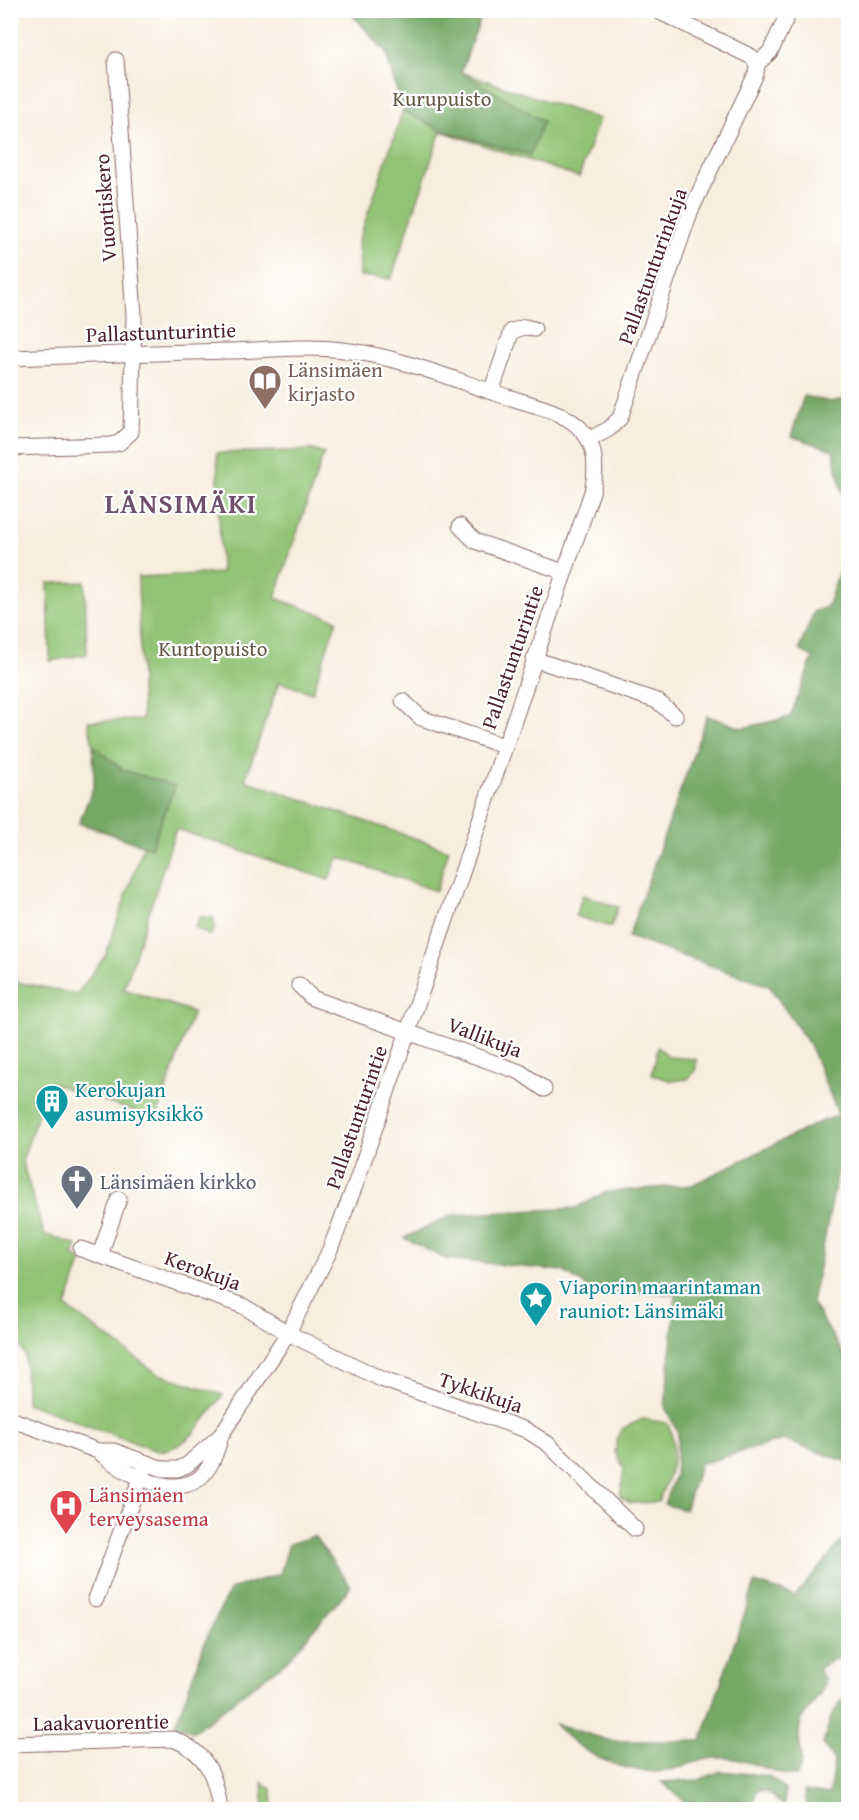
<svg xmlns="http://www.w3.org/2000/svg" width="859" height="1820" font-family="'Gentium Book Plus',serif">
  <rect width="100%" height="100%" fill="#fff"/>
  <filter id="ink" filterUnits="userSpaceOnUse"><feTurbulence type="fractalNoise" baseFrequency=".0167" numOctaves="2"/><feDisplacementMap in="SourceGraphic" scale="12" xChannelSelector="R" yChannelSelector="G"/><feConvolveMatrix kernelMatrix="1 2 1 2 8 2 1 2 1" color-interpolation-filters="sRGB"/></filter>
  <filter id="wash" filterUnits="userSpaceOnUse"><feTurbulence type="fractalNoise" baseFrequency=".008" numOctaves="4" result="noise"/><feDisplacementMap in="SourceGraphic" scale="24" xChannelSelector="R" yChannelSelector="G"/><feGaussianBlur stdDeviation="1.35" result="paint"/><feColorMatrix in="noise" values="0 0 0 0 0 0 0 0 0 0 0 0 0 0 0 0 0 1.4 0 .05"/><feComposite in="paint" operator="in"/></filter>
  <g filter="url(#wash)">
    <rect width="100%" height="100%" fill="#f7eedd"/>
    <!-- green -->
    <g fill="#91c374" stroke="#6e7150" stroke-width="1.5">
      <polygon points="483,11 461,72 599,119 579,177 441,131 391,279 360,276 358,242 419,64"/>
      <path d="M313 450 324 453 275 598 337 620 312 693 279 682 245 780 449 850 436 891 338 857 329 880 176 829 124 989 193 1012 156 1119 49 1082 22 1161 44 1234 77 1245 73 1257 82 1260 66 1307 157 1373 223 1395C204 1419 190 1450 157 1451L26 1403 25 1356 11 1326V981L77 994 105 956 146 838 93 745 88 721 142 720 138 577 221 573 217 453Z"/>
      <polygon points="85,582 87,654 50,661 48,583"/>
      <polygon points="583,895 618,907 611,927 575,916"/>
      <polygon points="200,917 213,918 215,928 210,936 195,927"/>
      <polygon points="658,1047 669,1057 696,1059 696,1069 688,1079 672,1081 652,1075"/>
      <path d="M643 1419 667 1423C681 1448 669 1478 658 1502L631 1503 620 1497 624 1469 615 1452 618 1437 623 1428Z"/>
      <polygon points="262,1782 272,1790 273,1809 264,1809"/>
    </g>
    <!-- forest -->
    <g fill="#74a966" stroke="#5f6448" stroke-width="1.5">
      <polygon points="349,11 483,11 461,72 543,121 530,155 441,130 403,111 385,51"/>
      <polygon points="804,396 831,402 848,398 848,519 833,450 791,436"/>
      <polygon points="848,546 848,1142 842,1151 812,1303 848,1361 848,1462 783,1440 700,1464 685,1510 664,1504 675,1475 678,1433 665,1407 676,1294 594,1291 563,1271 445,1259 404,1238 452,1215 576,1208 606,1192 692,1185 822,1121 839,1116 809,1044 769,986 628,937 707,716 743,728 790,717 813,657 799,650 814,611 827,607"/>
      <polygon points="93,745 123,770 175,786 151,848 79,823 94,785"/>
      <polygon points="314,1536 351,1586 288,1660 193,1732 175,1725 208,1634 230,1589 280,1574 289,1544"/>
      <path d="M845 1537 848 1540V1656L832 1660 818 1669 825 1680C823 1697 809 1705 802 1720 794 1737 807 1759 797 1776 769 1774 747 1756 716 1758 695 1759 674 1773 653 1772 616 1770 578 1752 555 1724L611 1741H701L755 1583 795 1596Z"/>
      <polygon points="848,1692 848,1809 808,1809 804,1791 829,1795 834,1760 823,1744 831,1717"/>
      <polygon points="721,1771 769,1776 785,1789 784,1806 766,1791 757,1790 754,1802 741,1806 719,1800 709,1806 686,1802 661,1782 699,1780"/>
    </g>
  </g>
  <g filter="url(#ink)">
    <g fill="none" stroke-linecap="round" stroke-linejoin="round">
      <defs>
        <g id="minor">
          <polyline points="656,10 752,57 757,64"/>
          <polyline points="757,64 770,52 790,10"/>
          <path d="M10 358C83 355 155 353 228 351 268 350 310 345 350 351 402 358 449 378 498 394 554 412 608 417 592 492L356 1183 329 1252 288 1333 221 1435 187 1465 178 1469H163L114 1451H98L10 1419"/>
          <polyline points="491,392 512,331 525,327 534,329"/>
          <polyline points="590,439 609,429 620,418 690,212 756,74 757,64"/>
          <polyline points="10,448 110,445 119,443 131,432 134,315 116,60"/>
          <polyline points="460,526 475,541 564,572"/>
          <polyline points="534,659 657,701 675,716"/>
          <polyline points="403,701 421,718 504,746"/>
          <polyline points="299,985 312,998 520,1072 544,1089"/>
          <polyline points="81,1249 243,1306 288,1333 381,1379 526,1430 548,1444 635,1529"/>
          <polyline points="100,1255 119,1199"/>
          <path d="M98 1451C119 1470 167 1498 197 1480 211 1470 217 1451 221 1435"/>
          <polyline points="96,1599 144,1469"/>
          <path d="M10 1744 173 1739C207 1752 216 1776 220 1810"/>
        </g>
      </defs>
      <!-- minor casing -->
      <use href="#minor" stroke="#876769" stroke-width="17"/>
      <!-- minor -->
      <use href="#minor" stroke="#fff" stroke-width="15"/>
    </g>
  </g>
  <!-- icons -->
  <defs>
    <symbol id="library-pin" viewBox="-11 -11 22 30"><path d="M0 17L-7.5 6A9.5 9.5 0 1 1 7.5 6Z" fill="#8d6e63" stroke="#fff"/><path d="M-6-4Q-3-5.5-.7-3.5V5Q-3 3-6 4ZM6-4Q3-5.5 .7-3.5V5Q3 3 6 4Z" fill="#fff"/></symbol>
    <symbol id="building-pin" viewBox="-11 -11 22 30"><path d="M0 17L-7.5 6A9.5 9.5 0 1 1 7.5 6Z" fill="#0f9aa8" stroke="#fff"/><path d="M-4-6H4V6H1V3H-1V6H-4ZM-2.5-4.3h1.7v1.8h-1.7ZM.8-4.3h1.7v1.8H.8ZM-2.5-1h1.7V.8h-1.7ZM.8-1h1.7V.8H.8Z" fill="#fff"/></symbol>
    <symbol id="church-pin" viewBox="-11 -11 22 30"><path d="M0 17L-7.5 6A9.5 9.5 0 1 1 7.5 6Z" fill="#6b7280" stroke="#fff"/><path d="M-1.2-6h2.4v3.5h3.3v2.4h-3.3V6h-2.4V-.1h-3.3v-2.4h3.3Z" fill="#fff"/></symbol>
    <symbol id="sight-pin" viewBox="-11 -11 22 30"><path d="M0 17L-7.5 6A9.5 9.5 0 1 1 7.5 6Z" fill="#0f9aa8" stroke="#fff"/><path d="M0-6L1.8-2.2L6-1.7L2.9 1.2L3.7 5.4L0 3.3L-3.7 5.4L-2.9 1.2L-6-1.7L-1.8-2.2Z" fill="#fff"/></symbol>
    <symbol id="hospital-pin" viewBox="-11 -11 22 30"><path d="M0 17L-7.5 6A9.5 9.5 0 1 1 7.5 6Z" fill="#e0444e" stroke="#fff"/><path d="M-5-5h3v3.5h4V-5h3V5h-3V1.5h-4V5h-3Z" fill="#fff"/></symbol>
  </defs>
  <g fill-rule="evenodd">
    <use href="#library-pin" x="246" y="362" width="38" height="52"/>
    <use href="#building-pin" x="33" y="1082" width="38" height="52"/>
    <use href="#church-pin" x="58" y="1162" width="38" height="52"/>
    <use href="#sight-pin" x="517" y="1279" width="38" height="52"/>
    <use href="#hospital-pin" x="47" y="1487" width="38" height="52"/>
  </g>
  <g text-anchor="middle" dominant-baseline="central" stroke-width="4.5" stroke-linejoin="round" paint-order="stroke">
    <!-- park labels -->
    <g font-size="21" fill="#635845" stroke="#fff">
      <text x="442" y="98">Kurupuisto</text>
      <text x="213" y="648">Kuntopuisto</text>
    </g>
    <!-- street labels -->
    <g font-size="21" fill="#4a1f2b" stroke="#fff">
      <text transform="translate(105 208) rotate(-94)">Vuontiskero</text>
      <text transform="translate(652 266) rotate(-70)">Pallastunturinkuja</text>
      <text transform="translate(161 332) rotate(-2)">Pallastunturintie</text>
      <text transform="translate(512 657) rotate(-71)">Pallastunturintie</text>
      <text transform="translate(485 1037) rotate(21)">Vallikuja</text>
      <text transform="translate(356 1117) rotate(-71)">Pallastunturintie</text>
      <text transform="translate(203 1270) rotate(20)">Kerokuja</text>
      <text transform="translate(481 1392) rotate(19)">Tykkikuja</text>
      <text transform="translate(101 1722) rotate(-1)">Laakavuorentie</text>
    </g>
    <!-- education labels -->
    <g font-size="21" fill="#785e54" stroke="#fff" text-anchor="start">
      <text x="288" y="369">Länsimäen<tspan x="288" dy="24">kirjasto</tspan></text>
    </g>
    <!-- culture labels -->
    <g font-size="21" fill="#0d838f" stroke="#fff" text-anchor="start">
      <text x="75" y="1089">Kerokujan<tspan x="75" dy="24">asumisyksikkö</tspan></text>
      <text x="559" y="1286">Viaporin maarintaman<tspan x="559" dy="24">rauniot: Länsimäki</tspan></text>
    </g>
    <!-- worship labels -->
    <g font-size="21" fill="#5b616d" stroke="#fff" text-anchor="start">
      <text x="100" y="1181">Länsimäen kirkko</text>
    </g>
    <!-- health labels -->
    <g font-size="21" fill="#be3a42" stroke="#fff" text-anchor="start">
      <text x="89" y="1494">Länsimäen<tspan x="89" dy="24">terveysasema</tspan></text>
    </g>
    <!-- district labels -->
    <g font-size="27" font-weight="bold" letter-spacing="1.5" fill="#6f506a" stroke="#fff">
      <text x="181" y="503">LÄNSIMÄKI</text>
    </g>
  </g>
  <!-- margin -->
  <rect width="859" height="1820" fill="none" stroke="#fff" stroke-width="36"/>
</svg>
